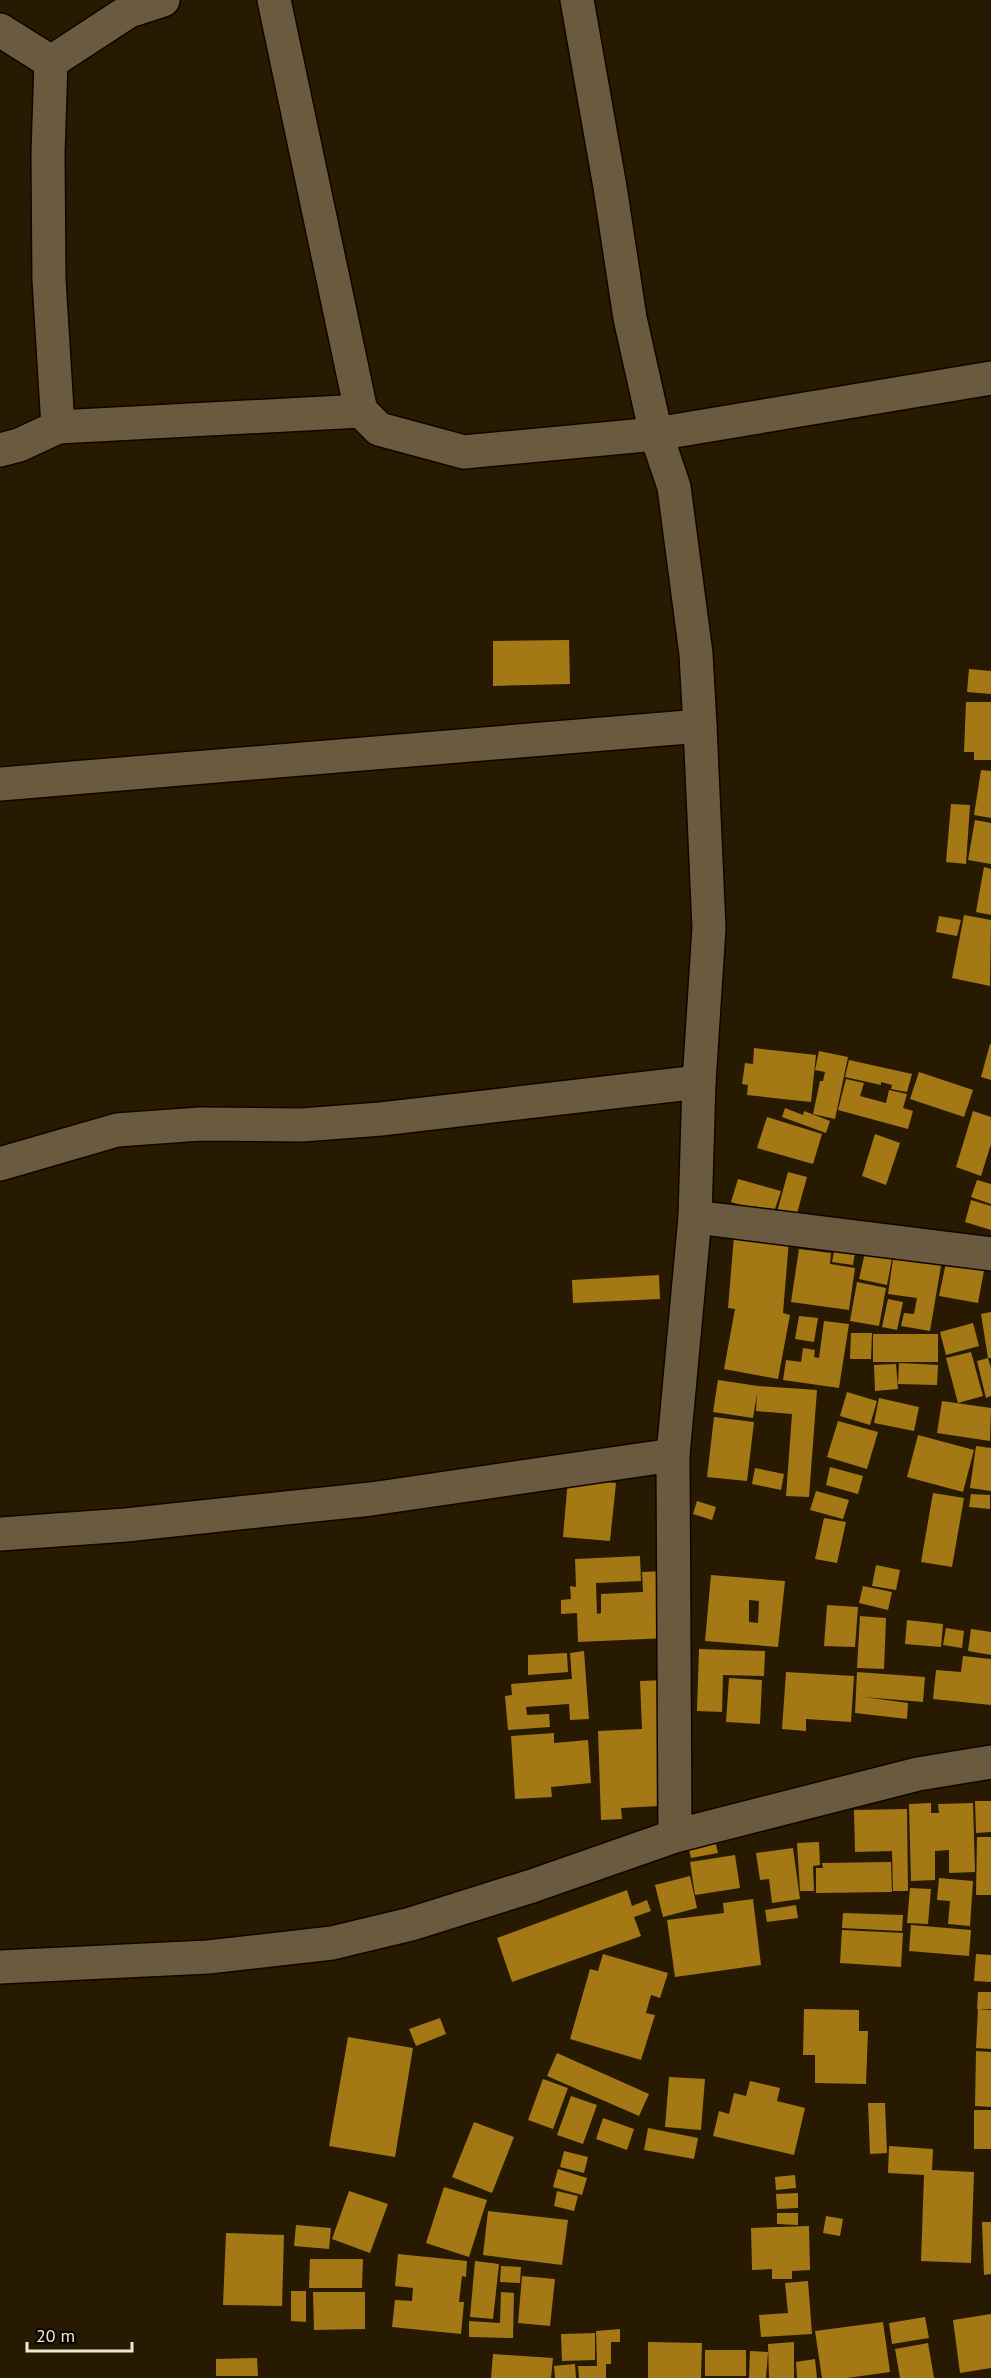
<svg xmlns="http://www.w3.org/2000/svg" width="991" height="2378" font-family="'PT Sans',sans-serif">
  <rect width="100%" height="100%" fill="#271a01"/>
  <!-- building -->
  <g fill="#a47815" fill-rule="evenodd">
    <polygon points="569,640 570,684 493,686 493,641"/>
    <polygon points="969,669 991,671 991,694 967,692"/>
    <polygon points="966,702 991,702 991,760 974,760 974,752 964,752"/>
    <polygon points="981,770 991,771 991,818 974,815"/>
    <polygon points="951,804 970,805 966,864 946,862"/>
    <polygon points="975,820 991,823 991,864 968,860"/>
    <polygon points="984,867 991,869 991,915 976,912"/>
    <polygon points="964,915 991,920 990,986 952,978"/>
    <polygon points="939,916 961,920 957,936 936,932"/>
    <polygon points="990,1044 991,1044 991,1080 981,1077"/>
    <polygon points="754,1048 816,1055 811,1102 747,1095 748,1085 742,1084 745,1063 753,1064"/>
    <polygon points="819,1051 848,1057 835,1119 813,1114 820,1081 823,1081 825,1072 815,1070"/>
    <polygon points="849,1060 912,1074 907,1092 891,1089 892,1085 881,1082 881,1085 845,1077"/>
    <polygon points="919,1072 973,1090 964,1117 910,1099"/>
    <polygon points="846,1079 864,1083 860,1096 886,1103 889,1090 907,1094 903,1108 913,1111 908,1129 838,1110"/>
    <polygon points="785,1108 803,1115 804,1111 830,1121 826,1133 782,1117"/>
    <polygon points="973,1111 991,1117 991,1144 981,1176 956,1167"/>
    <polygon points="767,1117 822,1134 813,1164 757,1148"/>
    <polygon points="875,1134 900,1143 886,1185 862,1176"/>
    <polygon points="788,1172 807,1177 796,1217 777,1212"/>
    <polygon points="738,1179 781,1191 773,1215 731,1202"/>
    <polygon points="977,1180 991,1184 991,1204 971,1197"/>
    <polygon points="971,1200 991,1206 991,1230 965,1222"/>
    <polygon points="734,1236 789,1240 783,1313 790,1315 778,1379 724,1369 735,1309 728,1308"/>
    <polygon points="836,1242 856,1246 853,1265 832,1262"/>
    <polygon points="866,1248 893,1253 887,1285 859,1279"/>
    <polygon points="799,1249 831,1253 830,1264 855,1268 849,1310 791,1302"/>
    <polygon points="894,1252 942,1260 930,1331 901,1326 904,1313 914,1314 917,1298 888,1294"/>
    <polygon points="947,1258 985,1265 978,1303 939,1296"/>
    <polygon points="659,1275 660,1299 573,1303 572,1280"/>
    <polygon points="857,1282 886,1288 879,1326 850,1321"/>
    <polygon points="888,1299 903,1302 897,1330 882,1327"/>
    <polygon points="991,1312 991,1358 988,1358 991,1368 991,1396 986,1398 977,1361 988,1358 981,1314"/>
    <polygon points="799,1316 818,1318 814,1342 795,1339"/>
    <polygon points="824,1321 849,1324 839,1388 783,1380 786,1360 801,1362 803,1348 815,1350 814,1357 819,1358"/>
    <polygon points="973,1323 979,1346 946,1355 940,1332"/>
    <polygon points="851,1333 872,1333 871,1359 850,1359"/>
    <rect x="873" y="1334" width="65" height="28"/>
    <polygon points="971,1352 983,1396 958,1403 946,1358"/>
    <polygon points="899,1363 938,1365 937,1385 898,1384"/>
    <polygon points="896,1364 898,1389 875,1391 874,1365"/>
    <polygon points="718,1380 758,1386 817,1390 809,1497 786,1496 792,1414 756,1411 757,1394 753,1418 713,1412"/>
    <polygon points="847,1392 877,1401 870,1425 840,1416"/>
    <polygon points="879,1398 919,1407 914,1431 874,1423"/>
    <polygon points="942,1401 991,1408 990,1441 937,1433"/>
    <polygon points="714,1417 754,1422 747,1481 707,1477"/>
    <polygon points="838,1421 878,1432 867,1469 827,1457"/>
    <polygon points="918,1435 974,1450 963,1492 907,1477"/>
    <polygon points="976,1446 991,1448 991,1491 970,1488"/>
    <polygon points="830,1467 863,1476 858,1494 826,1485"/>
    <polygon points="755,1468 784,1474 781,1490 752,1484"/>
    <polygon points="568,1479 616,1483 610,1541 563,1537"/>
    <polygon points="816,1491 849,1500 843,1519 810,1510"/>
    <polygon points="933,1493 964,1498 952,1567 921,1562"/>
    <polygon points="971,1494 990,1495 990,1509 969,1507"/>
    <polygon points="697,1501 716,1507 712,1520 693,1514"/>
    <polygon points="824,1518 846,1522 837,1563 815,1559"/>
    <polygon points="640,1556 641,1581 596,1583 597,1614 601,1613 601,1594 643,1592 642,1572 666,1571 668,1638 578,1642 577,1613 561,1614 561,1600 571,1599 570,1586 576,1587 575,1559"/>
    <polygon points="876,1565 900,1570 896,1590 872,1586"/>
    <path d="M711 1575 785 1581 778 1647 705 1641ZM749 1600 759 1601 758 1623 749 1622Z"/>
    <polygon points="863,1586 892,1592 888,1610 859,1603"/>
    <polygon points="827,1605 858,1607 855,1647 824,1646"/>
    <polygon points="860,1616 886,1618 884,1669 857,1668"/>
    <polygon points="907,1620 943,1624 941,1647 905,1644"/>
    <polygon points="946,1628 964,1631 962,1648 943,1645"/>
    <polygon points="971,1629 991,1632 991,1655 968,1651"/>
    <polygon points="699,1649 765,1651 764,1676 723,1675 722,1712 697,1711"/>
    <polygon points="584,1651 589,1719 570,1720 569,1704 526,1707 527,1715 549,1714 550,1727 508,1730 505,1696 512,1695 511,1684 572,1679 570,1653"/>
    <polygon points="567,1653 568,1672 528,1675 528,1655"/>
    <polygon points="963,1656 991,1659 991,1705 933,1699 936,1670 961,1672"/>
    <polygon points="786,1672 854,1676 851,1722 806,1719 806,1731 782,1729"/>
    <polygon points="857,1672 925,1677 923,1702 864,1697 908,1703 907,1719 855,1713"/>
    <polygon points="729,1678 762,1680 760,1724 726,1722"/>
    <polygon points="666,1680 670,1797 658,1798 659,1806 621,1808 622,1819 601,1820 598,1731 642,1729 640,1681"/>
    <polygon points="554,1733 554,1743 588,1740 591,1783 551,1787 552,1797 515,1799 511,1736"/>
    <polygon points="975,1801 991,1801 991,1832 976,1833"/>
    <polygon points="931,1803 931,1813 939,1813 938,1804 973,1803 975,1872 949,1873 949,1850 935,1851 935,1880 911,1881 909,1804"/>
    <polygon points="907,1809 908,1891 893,1891 892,1851 855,1852 854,1810"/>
    <polygon points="713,1832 718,1853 691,1858 686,1837"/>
    <polygon points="977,1837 991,1837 991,1895 976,1895"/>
    <polygon points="819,1842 820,1865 813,1866 814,1891 800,1891 797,1843"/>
    <polygon points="793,1848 800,1899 772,1903 769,1879 760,1880 756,1853"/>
    <polygon points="735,1855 740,1888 695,1895 690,1862"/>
    <polygon points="891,1862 892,1892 816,1893 816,1868 823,1868 822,1863"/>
    <polygon points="690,1876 697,1908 663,1917 655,1885"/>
    <polygon points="939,1878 973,1881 970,1926 948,1924 950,1901 937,1900"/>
    <polygon points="910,1888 931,1889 928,1924 907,1923"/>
    <polygon points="627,1890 632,1906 647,1900 651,1911 634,1917 641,1936 512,1982 497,1938"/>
    <polygon points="753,1899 761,1965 675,1977 667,1920 724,1913 723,1903"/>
    <polygon points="796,1905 798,1918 767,1922 765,1910"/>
    <polygon points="843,1913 903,1915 902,1931 842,1928"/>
    <polygon points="911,1925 971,1930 969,1956 909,1951"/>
    <polygon points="842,1930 903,1933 901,1967 840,1963"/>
    <polygon points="603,1954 668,1973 660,1998 651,1995 646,2013 655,2015 641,2060 570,2039 590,1969 598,1971"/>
    <polygon points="976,1954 991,1955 991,1982 974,1981"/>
    <polygon points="978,1992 991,1992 991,2009 977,2009"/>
    <polygon points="804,2009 859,2010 859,2031 868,2031 866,2084 815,2083 815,2055 803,2055"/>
    <polygon points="978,2009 991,2010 991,2049 976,2048"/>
    <polygon points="440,2018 446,2034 416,2046 409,2029"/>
    <polygon points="348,2037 413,2048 395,2157 329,2146"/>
    <polygon points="976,2051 991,2052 991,2107 975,2106"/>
    <polygon points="557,2053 649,2094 639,2116 547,2076"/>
    <polygon points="669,2077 705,2079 701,2130 665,2127"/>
    <polygon points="543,2079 568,2088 553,2129 528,2120"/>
    <polygon points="750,2081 780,2088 777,2101 805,2108 794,2155 713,2136 719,2111 729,2114 734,2093 746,2096"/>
    <polygon points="571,2096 597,2105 583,2144 557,2135"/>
    <polygon points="868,2103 885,2103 887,2153 870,2154"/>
    <rect x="974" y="2110" width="17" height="39"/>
    <polygon points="603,2118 634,2129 627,2150 596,2139"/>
    <polygon points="474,2122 514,2137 492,2193 452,2177"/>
    <polygon points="648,2128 698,2138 694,2159 644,2150"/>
    <polygon points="889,2146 933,2149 932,2170 974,2172 971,2263 921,2261 924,2175 888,2173"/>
    <polygon points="564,2151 588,2157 584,2173 560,2167"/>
    <polygon points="558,2169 587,2178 582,2195 553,2187"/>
    <polygon points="795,2175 796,2188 776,2190 775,2177"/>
    <polygon points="444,2187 487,2200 469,2257 426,2243"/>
    <polygon points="349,2191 388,2204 370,2253 332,2239"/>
    <polygon points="557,2191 578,2196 574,2211 554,2206"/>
    <polygon points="798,2193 798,2208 777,2209 776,2194"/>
    <polygon points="488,2211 568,2220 562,2265 483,2255"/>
    <polygon points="777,2213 798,2213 798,2225 777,2224"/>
    <polygon points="826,2216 843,2219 840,2236 823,2233"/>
    <polygon points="982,2222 991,2222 991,2274 984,2275"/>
    <polygon points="296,2225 331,2228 329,2249 294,2246"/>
    <polygon points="809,2226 810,2270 792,2271 792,2279 772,2279 772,2269 752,2270 751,2228"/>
    <polygon points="226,2233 284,2235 282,2306 223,2305"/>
    <polygon points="398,2254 467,2261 466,2277 462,2276 459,2302 464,2302 461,2334 392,2327 395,2300 412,2301 413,2288 395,2286"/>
    <polygon points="310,2259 363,2259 362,2288 309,2288"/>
    <polygon points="475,2261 499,2264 493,2319 470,2317"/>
    <polygon points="501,2266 521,2267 520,2283 500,2282"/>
    <polygon points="522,2276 555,2279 550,2326 518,2323"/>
    <polygon points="808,2281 812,2334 761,2337 759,2315 788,2313 785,2283"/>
    <polygon points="291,2291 306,2291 306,2322 291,2321"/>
    <polygon points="313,2292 365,2292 365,2329 314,2330"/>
    <polygon points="501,2292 514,2293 513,2338 469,2337 469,2321 500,2323"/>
    <polygon points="991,2314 991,2368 960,2373 953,2320"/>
    <polygon points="925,2317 929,2338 892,2344 889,2323"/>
    <polygon points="883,2322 890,2372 847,2378 822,2378 815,2331"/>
    <polygon points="620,2329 620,2342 611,2342 611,2364 606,2364 606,2378 579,2378 578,2366 597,2366 596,2331"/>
    <polygon points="595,2333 595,2360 562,2361 561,2334"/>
    <polygon points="648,2342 702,2343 701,2378 648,2378"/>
    <polygon points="794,2342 794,2378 769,2378 768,2344"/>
    <polygon points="928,2343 934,2378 900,2378 895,2349"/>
    <rect x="705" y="2350" width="41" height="26"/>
    <polygon points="750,2351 768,2352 766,2378 749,2378"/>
    <polygon points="493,2354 553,2358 551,2378 491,2378"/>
    <polygon points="257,2358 258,2376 216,2376 216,2359"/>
    <polygon points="815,2359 817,2378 797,2378 796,2362"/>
    <polygon points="575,2364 576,2378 555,2378 554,2366"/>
  </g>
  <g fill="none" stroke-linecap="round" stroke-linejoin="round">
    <defs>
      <g id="minor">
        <polyline points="163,0 129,11 51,62 48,153 49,280 58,427 361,411"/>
        <polyline points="274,0 361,411 379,429 464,452 656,434 991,378"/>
        <polyline points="577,0 610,187 630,318 656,434 674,487 696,654 700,726 709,928 699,1082 695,1217 673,1455 675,1836"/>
        <polyline points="0,30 51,62"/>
        <polyline points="0,450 19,445 58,427"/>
        <polyline points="0,784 700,726"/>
        <polyline points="0,1164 117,1130 200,1124 302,1125 381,1119 699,1082"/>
        <polyline points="695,1217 991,1254"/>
        <polyline points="0,1534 126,1525 371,1499 673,1455"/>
        <polyline points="0,1967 208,1957 332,1943 411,1924 532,1886 675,1836 918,1774 991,1762"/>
      </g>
    </defs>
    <!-- minor casing -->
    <use href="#minor" stroke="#0f0500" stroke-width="36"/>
    <!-- minor -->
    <use href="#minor" stroke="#6a5a40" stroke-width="33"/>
  </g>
  <!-- scale -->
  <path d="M27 2342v9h105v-9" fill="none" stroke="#f0e7d8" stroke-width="3"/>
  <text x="36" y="2342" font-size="18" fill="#f0e7d8" stroke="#0b0601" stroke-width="4.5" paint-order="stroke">20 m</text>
</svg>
